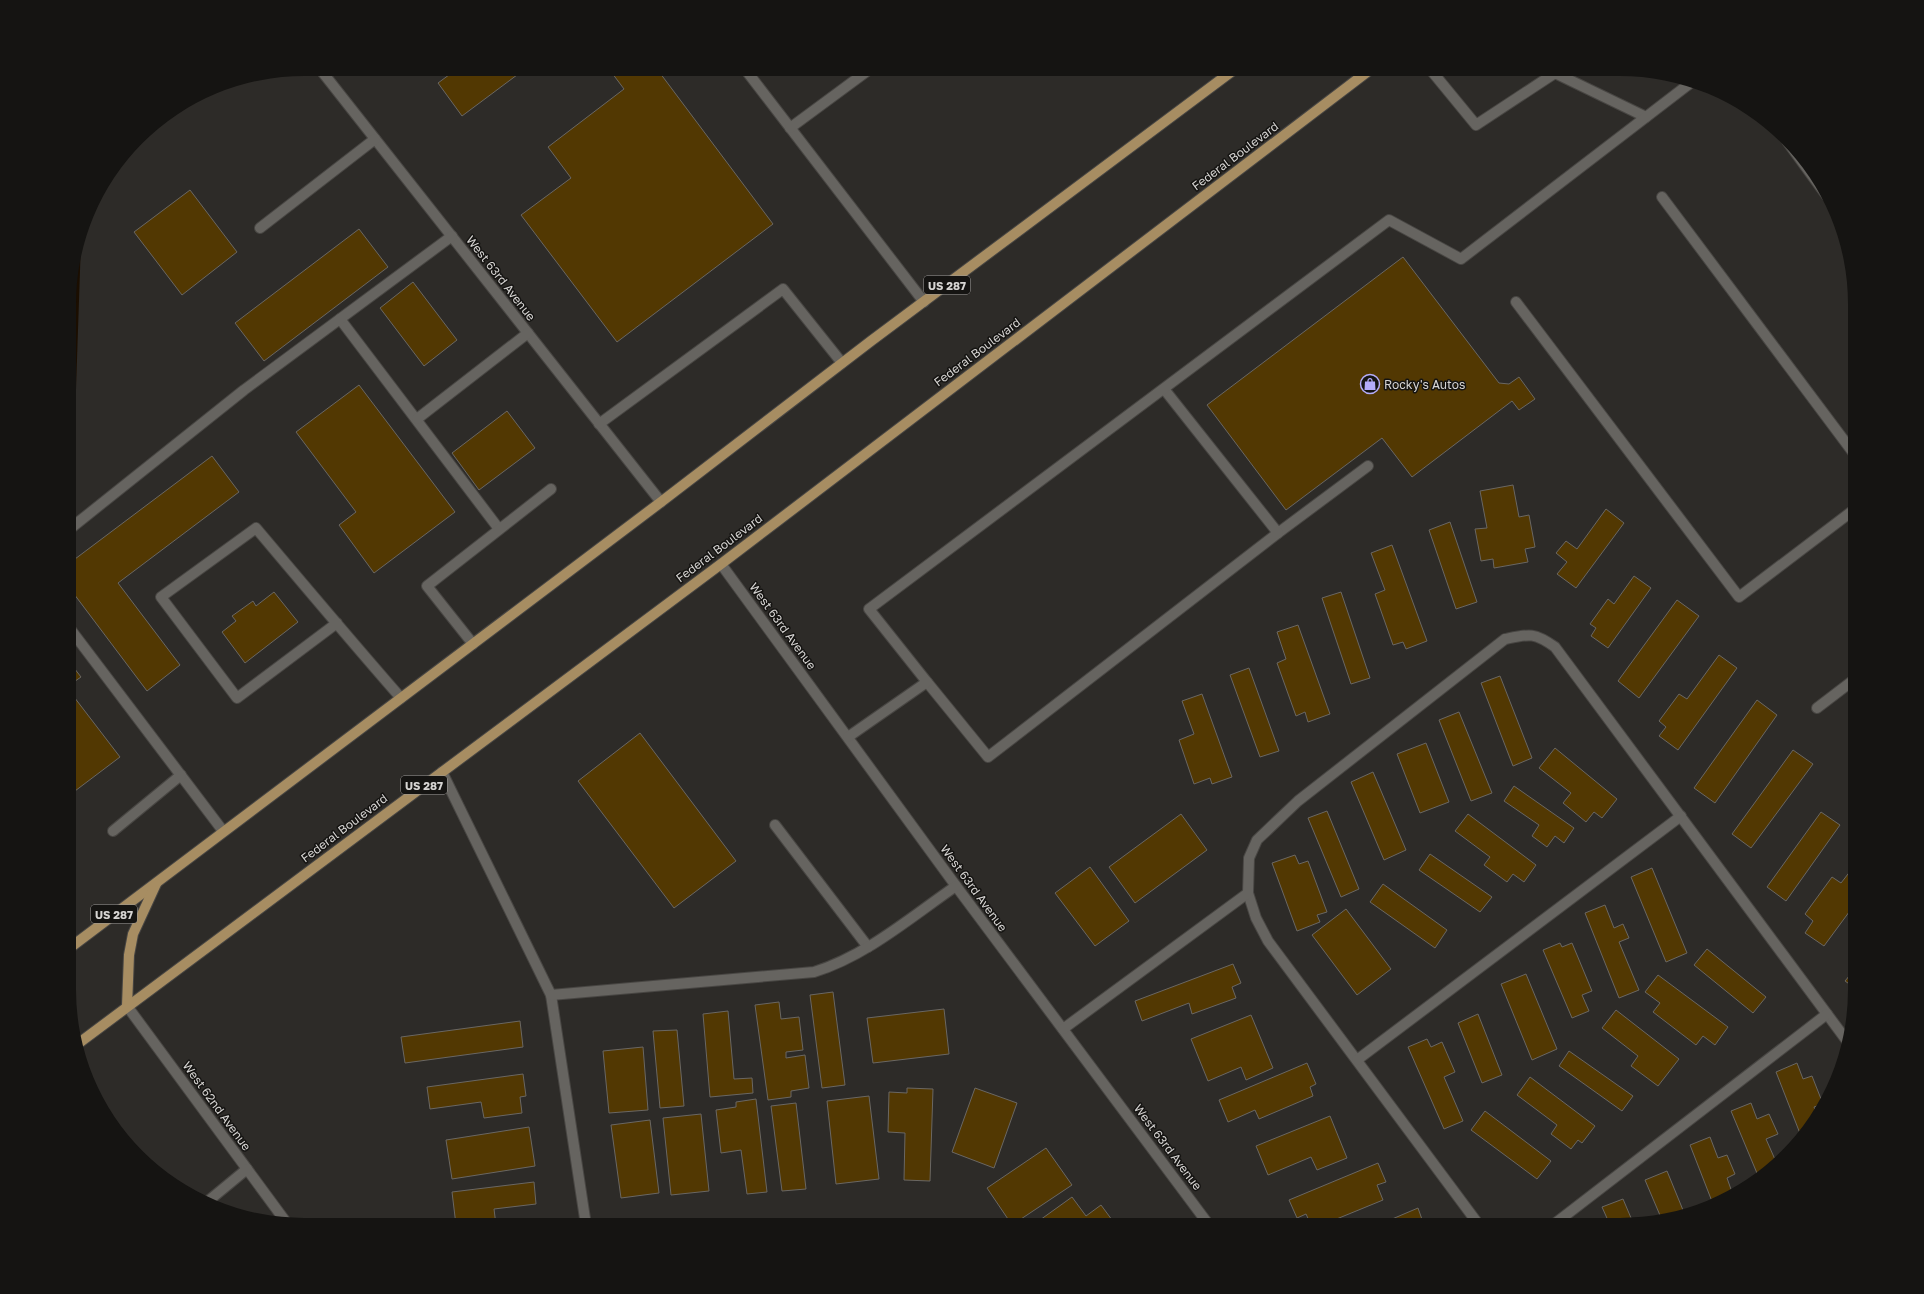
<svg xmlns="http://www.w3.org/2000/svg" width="1924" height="1294" font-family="'Golos Text',sans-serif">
  <rect width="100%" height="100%" fill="#2d2b28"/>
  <!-- water -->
  <polygon fill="#1b0e00" points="81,241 76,389 71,393 71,274"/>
  <!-- building -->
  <g fill="#523802" stroke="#6a6763">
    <polygon points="457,69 525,69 462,116 438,83"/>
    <polygon points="609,69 657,69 773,224 617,342 521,215 571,178 548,147 624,89"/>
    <polygon points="190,190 237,252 182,295 134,232"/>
    <polygon points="359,229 388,267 264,361 235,323"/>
    <polygon points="1403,257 1499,383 1509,384 1519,377 1535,399 1519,410 1512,401 1412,477 1382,438 1286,510 1207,405"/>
    <polygon points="413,282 457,340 424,366 380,308"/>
    <polygon points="359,385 455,512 374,573 339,525 356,512 296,432"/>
    <polygon points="507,411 535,448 479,490 452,453"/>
    <polygon points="212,456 239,492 118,583 180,665 147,691 71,590 71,562"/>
    <polygon points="1513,485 1519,517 1529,515 1535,547 1525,549 1528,562 1494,568 1493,559 1481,561 1475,529 1487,528 1480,491"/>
    <polygon points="1606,509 1624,523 1576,588 1557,574 1567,562 1556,553 1566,541 1577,549"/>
    <polygon points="1450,522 1477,602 1456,609 1429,530"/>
    <polygon points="1392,545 1427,641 1406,649 1403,642 1393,645 1375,594 1385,590 1371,553"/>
    <polygon points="1634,576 1651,588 1608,648 1591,636 1596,628 1590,624 1608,599 1614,604"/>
    <polygon points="274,592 298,622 245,663 222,632 236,621 232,616 253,601 256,606"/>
    <polygon points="1341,592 1370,678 1351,684 1322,598"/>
    <polygon points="1677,600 1699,616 1639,698 1618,681"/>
    <polygon points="1298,625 1330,714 1308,722 1305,712 1296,716 1277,663 1286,659 1277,632"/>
    <polygon points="1719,655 1737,668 1678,750 1659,736 1666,727 1659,721 1679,694 1687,699"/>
    <polygon points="71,664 81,677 71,684"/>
    <polygon points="1249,668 1279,751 1260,757 1230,675"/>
    <polygon points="1500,676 1532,758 1513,766 1481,683"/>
    <polygon points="71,693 120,757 71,794"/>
    <polygon points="1202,694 1232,777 1212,784 1210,778 1194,784 1179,740 1194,734 1182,701"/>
    <polygon points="1757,700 1777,715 1715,803 1694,788"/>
    <polygon points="1459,712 1492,793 1471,801 1439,720"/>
    <polygon points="640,733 736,861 674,908 578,781"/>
    <polygon points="1426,743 1449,802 1420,813 1397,754"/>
    <polygon points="1555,748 1617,799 1602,818 1594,812 1586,822 1563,803 1571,793 1539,768"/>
    <polygon points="1793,750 1813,764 1751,848 1732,834"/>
    <polygon points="1373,772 1406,850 1384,860 1351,782"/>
    <polygon points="1514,786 1574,828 1564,843 1555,836 1547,847 1532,836 1539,825 1504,801"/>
    <polygon points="1327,811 1359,889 1341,897 1308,818"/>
    <polygon points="1821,812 1840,825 1786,901 1767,887"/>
    <polygon points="1181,814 1207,850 1135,903 1109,867"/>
    <polygon points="1468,814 1536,865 1524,882 1513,874 1507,882 1484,865 1490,857 1455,831"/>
    <polygon points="1430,854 1492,897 1480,912 1419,870"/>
    <polygon points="1295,855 1299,864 1308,861 1327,912 1317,915 1320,922 1297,931 1272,863"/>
    <polygon points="1855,865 1855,904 1824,946 1805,933 1813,921 1805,914 1832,877 1841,883"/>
    <polygon points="1090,867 1129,921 1095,946 1055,893"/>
    <polygon points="1652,868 1687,953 1666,962 1631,877"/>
    <polygon points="1383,884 1447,930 1435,948 1370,902"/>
    <polygon points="1605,905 1614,928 1623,924 1629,938 1619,942 1639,990 1619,998 1585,913"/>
    <polygon points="1346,909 1391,969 1357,995 1312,935"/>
    <polygon points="1560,943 1562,947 1572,943 1592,991 1582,995 1589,1011 1572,1018 1543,950"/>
    <polygon points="1707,949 1766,997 1753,1013 1694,965"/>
    <polygon points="1233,964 1241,983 1232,987 1236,998 1192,1014 1189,1003 1142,1021 1135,1001"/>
    <polygon points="1855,969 1855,988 1845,981"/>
    <polygon points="1526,974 1557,1049 1532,1060 1501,984"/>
    <polygon points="1658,975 1728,1027 1715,1045 1703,1036 1696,1045 1653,1012 1660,1003 1645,992"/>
    <polygon points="833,992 845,1085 822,1088 810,995"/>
    <polygon points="779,1002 781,1019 799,1017 803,1050 786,1052 786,1058 805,1055 809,1088 791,1091 791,1097 768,1100 755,1005"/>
    <polygon points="944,1009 949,1054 873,1063 867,1018"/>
    <polygon points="1616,1010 1679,1059 1658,1086 1631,1066 1638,1056 1602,1028"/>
    <polygon points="728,1011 734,1079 752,1078 753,1093 710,1097 703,1014"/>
    <polygon points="1478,1014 1502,1075 1482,1083 1458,1023"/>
    <polygon points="1251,1015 1273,1068 1246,1080 1241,1067 1208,1081 1191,1039"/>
    <polygon points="520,1021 523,1047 405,1063 401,1037"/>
    <polygon points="677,1030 684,1106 660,1108 653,1031"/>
    <polygon points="1427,1039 1431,1047 1442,1042 1455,1072 1444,1077 1463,1121 1444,1129 1408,1047"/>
    <polygon points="643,1047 648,1110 609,1113 603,1051"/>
    <polygon points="1569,1051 1633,1096 1622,1111 1559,1066"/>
    <polygon points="1307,1063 1316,1084 1310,1087 1313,1096 1259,1119 1255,1110 1228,1122 1219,1100"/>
    <polygon points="1797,1063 1803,1079 1812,1076 1823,1104 1814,1107 1818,1116 1801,1136 1776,1072"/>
    <polygon points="523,1074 526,1096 520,1097 522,1113 484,1118 481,1102 430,1109 427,1087"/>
    <polygon points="1530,1077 1595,1126 1582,1143 1578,1140 1571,1149 1551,1134 1557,1125 1517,1095"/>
    <polygon points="907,1088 933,1089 930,1181 904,1180 905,1133 888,1132 889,1092 907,1093"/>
    <polygon points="975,1088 1017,1103 994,1168 952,1152"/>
    <polygon points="869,1096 879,1179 836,1184 827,1101"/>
    <polygon points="756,1099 767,1192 747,1194 741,1150 721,1153 716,1110 736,1107 736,1102"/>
    <polygon points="796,1103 806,1189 782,1191 771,1106"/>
    <polygon points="1751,1103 1757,1119 1769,1114 1778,1134 1766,1139 1777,1164 1759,1178 1731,1111"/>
    <polygon points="1485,1111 1551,1161 1537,1179 1471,1130"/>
    <polygon points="701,1114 709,1191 671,1195 663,1118"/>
    <polygon points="1330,1116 1347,1158 1317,1170 1311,1157 1268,1175 1256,1146"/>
    <polygon points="650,1120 659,1193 621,1198 611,1125"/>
    <polygon points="529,1127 535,1166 452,1179 446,1140"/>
    <polygon points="1710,1137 1718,1158 1727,1155 1735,1174 1727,1178 1733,1195 1713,1204 1690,1145"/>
    <polygon points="1046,1148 1072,1185 1012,1225 987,1188"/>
    <polygon points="1378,1163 1386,1182 1377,1185 1383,1200 1322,1225 1311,1225 1306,1214 1297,1218 1289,1200"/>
    <polygon points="1667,1171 1685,1215 1662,1220 1645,1180"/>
    <polygon points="534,1182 536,1204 494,1209 496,1225 456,1225 452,1192"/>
    <polygon points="1072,1197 1086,1216 1101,1205 1115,1224 1033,1225"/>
    <polygon points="1623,1199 1634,1225 1610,1225 1602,1207"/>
    <polygon points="1418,1208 1424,1225 1378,1225"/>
  </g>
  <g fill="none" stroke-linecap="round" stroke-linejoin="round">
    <defs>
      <g id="minor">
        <polyline points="320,69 661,502"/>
        <polyline points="745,69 924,302"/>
        <polyline points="1430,69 1476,125 1555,73 1646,117"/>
        <polyline points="790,128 870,69"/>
        <polyline points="1787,141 1827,196"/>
        <polyline points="1662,197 1855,455"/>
        <polyline points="260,228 375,139"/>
        <polyline points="1516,302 1739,597 1855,509"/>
        <polyline points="340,319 499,529"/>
        <polyline points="417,419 528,333"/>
        <polyline points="599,424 783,289 842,363"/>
        <polyline points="71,528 244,390 452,236"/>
        <polyline points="1278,533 1368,466"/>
        <polyline points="721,564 956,886 1209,1225"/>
        <path d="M337 623 237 698 161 597 256 528C304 585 352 642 401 698"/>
        <polyline points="71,630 223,831"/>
        <polyline points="473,644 427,586 551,489"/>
        <polyline points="927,682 988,757 1278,533 1164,389"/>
        <polyline points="1817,708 1855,679"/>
        <polyline points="848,737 927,682 869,609 1389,220 1461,259 1693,81"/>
        <polyline points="442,772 551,995 586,1225"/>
        <polyline points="775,825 868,947"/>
        <polyline points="113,831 181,775"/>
        <polyline points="1248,893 1256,918 1268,941 1479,1225"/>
        <path d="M551 995 814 972C866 956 911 917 956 886"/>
        <polyline points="127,1006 286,1222"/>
        <path d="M1063 1029 1248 893 1249 858 1257 840 1298 801 1505 639C1529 634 1534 632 1555 647L1847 1041"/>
        <polyline points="1357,1060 1681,816"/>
        <polyline points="207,1202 247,1169"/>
        <polyline points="1553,1225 1827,1014"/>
      </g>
      <g id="major">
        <polyline points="71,947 661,502 871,341 1235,69"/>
        <polyline points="127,1006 129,955 133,934 156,884"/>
        <polyline points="79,1043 721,564 1371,69"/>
      </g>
    </defs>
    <!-- minor casing -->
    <use href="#minor" stroke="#484643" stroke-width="12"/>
    <!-- major casing -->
    <use href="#major" stroke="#484643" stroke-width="12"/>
    <!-- minor -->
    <use href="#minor" stroke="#666460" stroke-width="10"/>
    <!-- major -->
    <use href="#major" stroke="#a78d62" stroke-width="10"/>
  </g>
  <!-- icons -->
  <defs>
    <symbol id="shop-ring" viewBox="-11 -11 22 22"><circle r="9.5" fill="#151412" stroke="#b4acf9" stroke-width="1.5"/><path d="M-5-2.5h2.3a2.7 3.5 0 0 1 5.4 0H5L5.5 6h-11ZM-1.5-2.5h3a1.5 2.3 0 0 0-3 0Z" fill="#b4acf9"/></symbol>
  </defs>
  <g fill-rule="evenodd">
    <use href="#shop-ring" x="1359" y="373" width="22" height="22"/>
  </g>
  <g text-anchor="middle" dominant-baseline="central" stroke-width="3" stroke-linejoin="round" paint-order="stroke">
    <!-- shield labels -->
    <g fill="#151412" stroke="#9d9b99" stroke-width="1">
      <rect x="924" y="276" width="46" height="18" rx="3"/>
      <rect x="401" y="776" width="46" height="18" rx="3"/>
      <rect x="91" y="905" width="46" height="18" rx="3"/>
    </g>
    <g font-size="11" font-weight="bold" fill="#d7d5d3">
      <text x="947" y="285">US 287</text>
      <text x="424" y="785">US 287</text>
      <text x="114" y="914">US 287</text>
    </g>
    <!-- street labels -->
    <g font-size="12" fill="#d7d5d3" stroke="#151412">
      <text transform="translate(1235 156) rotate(-37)">Federal Boulevard</text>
      <text transform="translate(501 278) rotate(52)">West 63rd Avenue</text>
      <text transform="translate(977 352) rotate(-37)">Federal Boulevard</text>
      <text transform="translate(719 548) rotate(-37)">Federal Boulevard</text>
      <text transform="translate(783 626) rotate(54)">West 63rd Avenue</text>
      <text transform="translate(344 828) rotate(-37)">Federal Boulevard</text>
      <text transform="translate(974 888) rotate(54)">West 63rd Avenue</text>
      <text transform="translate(217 1106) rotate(54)">West 62nd Avenue</text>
      <text transform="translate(1168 1147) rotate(53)">West 63rd Avenue</text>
    </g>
    <!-- poi labels -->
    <g font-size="12" fill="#d7d5d3" stroke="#151412" text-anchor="start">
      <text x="1384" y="384">Rocky's Autos</text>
    </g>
  </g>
  <!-- crop -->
  <path d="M0 0H1924V1294H0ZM304 76H1620A228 228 0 0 1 1848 304V990A228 228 0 0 1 1620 1218H304A228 228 0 0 1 76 990V304A228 228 0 0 1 304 76Z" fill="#151412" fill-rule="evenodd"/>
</svg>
